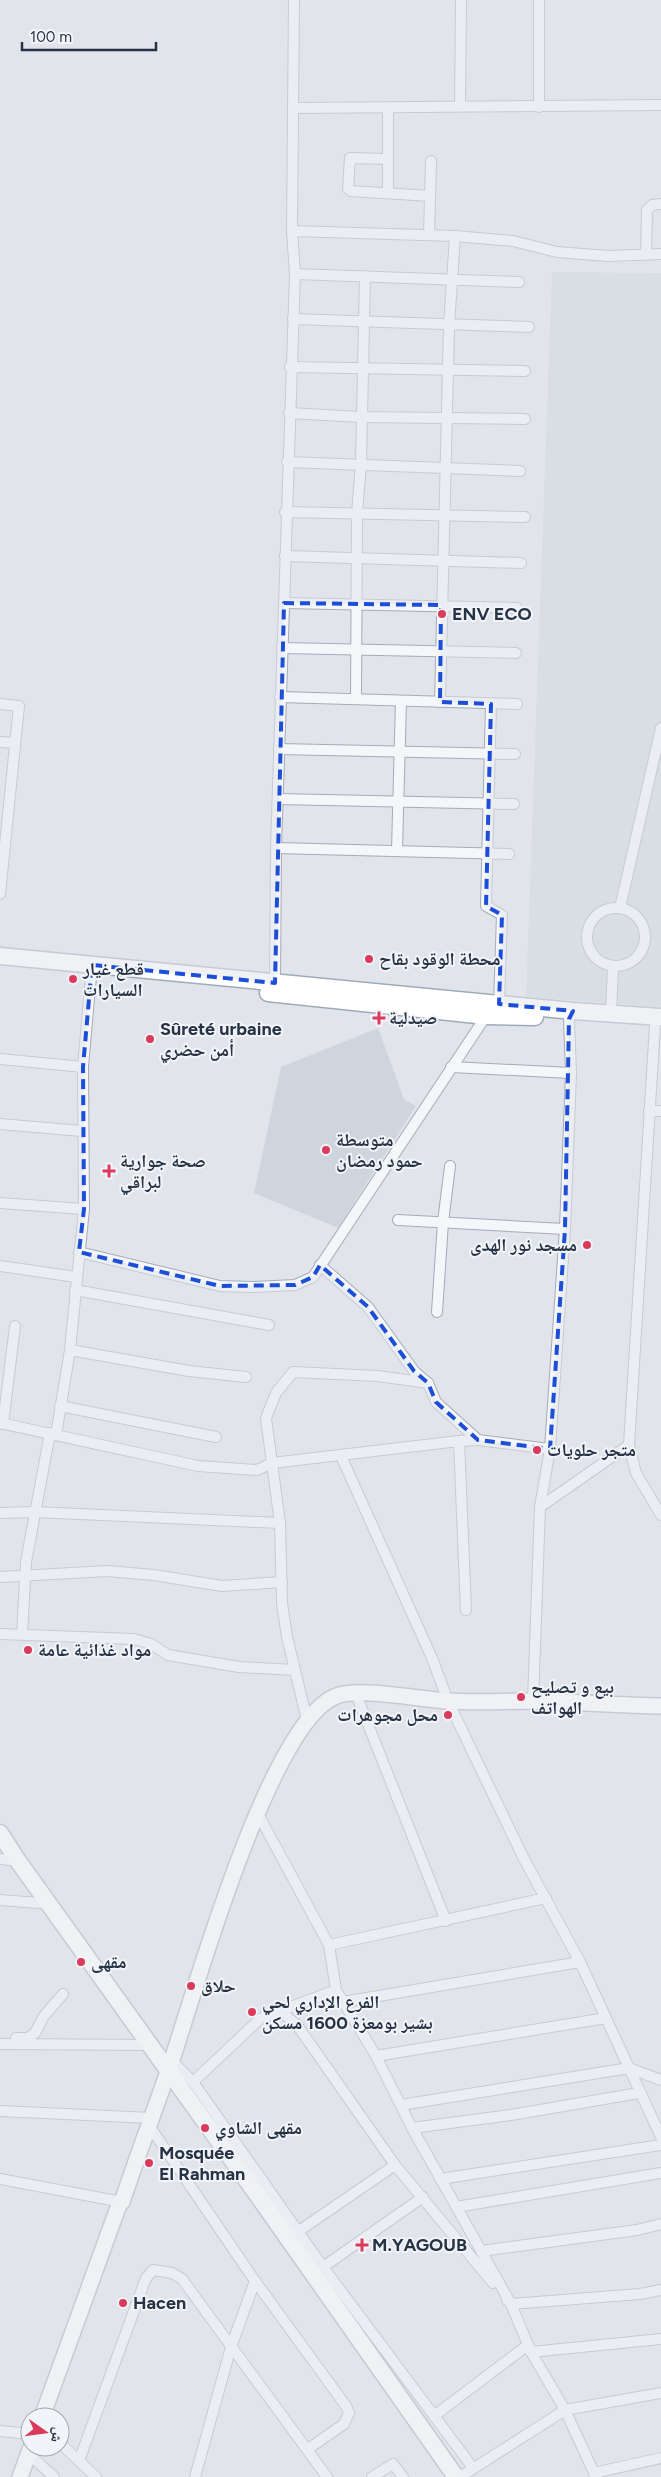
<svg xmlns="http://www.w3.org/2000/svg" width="661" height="2477" font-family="Figtree,'Noto Naskh Arabic',sans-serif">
  <rect width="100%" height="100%" fill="#e1e5eb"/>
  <!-- built -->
  <g fill="#cfd5dd">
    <polygon points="552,272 661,273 661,1007 526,997"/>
    <polygon points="378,1028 404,1099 416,1106 338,1228 254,1193 281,1067"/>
  </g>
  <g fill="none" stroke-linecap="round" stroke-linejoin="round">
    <defs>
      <g id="street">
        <polyline points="539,0 539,107"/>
        <polyline points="460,106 461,0"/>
        <polyline points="294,108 661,105"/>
        <polyline points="388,159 350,158 348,189 351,191 430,196"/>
        <polyline points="388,193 388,108"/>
        <polyline points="292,231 455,236 513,241 557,252 608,256 661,254"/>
        <polyline points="429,235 431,161"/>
        <polyline points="646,255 647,210 652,205 661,204"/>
        <polyline points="295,274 519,282"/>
        <polyline points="293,319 529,327"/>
        <polyline points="290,367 525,371"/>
        <polyline points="289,413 361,417 525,419"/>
        <polyline points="287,462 520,471"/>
        <polyline points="285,512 525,517"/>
        <polyline points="285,556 521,563"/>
        <polyline points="284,603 517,608"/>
        <polyline points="282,648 516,653"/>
        <polyline points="280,697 517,704"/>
        <polyline points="356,699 357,513 361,464 365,276"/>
        <polyline points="440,702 449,326 455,236"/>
        <polyline points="0,704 19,706 0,894"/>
        <polyline points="491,704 486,906 502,915 499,1004"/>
        <polyline points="0,742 15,743"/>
        <polyline points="279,749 515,754"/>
        <polyline points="278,799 514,804"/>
        <polyline points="276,848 509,854"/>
        <polyline points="397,850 401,701"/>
        <circle cx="616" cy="937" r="29"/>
        <polyline points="620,908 661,728"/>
        <polyline points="275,983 276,848 295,274 292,231 294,0"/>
        <polyline points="611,1013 613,967"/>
        <polyline points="655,1025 629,1445 636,1473 661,1515"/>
        <polyline points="0,1059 83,1067"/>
        <polyline points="451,1067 571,1073"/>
        <polyline points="649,1111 661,1111"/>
        <polyline points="0,1124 82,1131"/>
        <polyline points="0,1203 84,1209"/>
        <polyline points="398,1220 565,1229"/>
        <polyline points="79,1252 220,1286 252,1287 295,1285 313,1277 486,1016"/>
        <polyline points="320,1265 368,1307 414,1371 428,1383 436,1402 478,1440"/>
        <polyline points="0,1266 76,1277"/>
        <polyline points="75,1290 269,1325"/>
        <polyline points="437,1312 443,1222 450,1166"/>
        <polyline points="70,1350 189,1371 246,1377"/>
        <polyline points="60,1406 216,1437"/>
        <polyline points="0,1423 198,1466 257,1470 272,1463 459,1441 478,1440 550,1449"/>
        <polyline points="3,1424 15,1326"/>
        <polyline points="56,1435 70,1350 84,1209 83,1067 92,965"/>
        <polyline points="459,1441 466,1610"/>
        <polyline points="341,1456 432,1658 448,1701 524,1859 580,1962 661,2137"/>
        <polyline points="540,1507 629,1445"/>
        <polyline points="0,1513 35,1512 280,1523"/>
        <polyline points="0,1577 107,1571 154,1575 222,1586 282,1582"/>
        <polyline points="0,1634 134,1639 151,1644 168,1655 239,1667 295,1670"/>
        <polyline points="22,1634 26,1562 50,1433"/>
        <polyline points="356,1694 446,1921"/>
        <polyline points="533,1701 540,1507 550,1449 565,1229 571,1073 569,1019 573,1011"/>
        <polyline points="307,1720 287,1637 282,1603 280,1523 266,1418 276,1393 293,1372 378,1376 428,1383"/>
        <polyline points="258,1814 329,1945 336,1990 376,2056 412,2128 511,2304 531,2352 565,2410 596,2477"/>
        <polyline points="0,1859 18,1861"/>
        <polyline points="0,1900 51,1904"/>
        <polyline points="329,1945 546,1898"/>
        <polyline points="343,2002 580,1962"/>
        <polyline points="280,2011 336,1990"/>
        <polyline points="16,2038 28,2038 35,2033 44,2016 63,1994"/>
        <polyline points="0,2044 151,2045"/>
        <polyline points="376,2056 606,2018"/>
        <polyline points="172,2061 193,2082 323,2267 473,2468"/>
        <polyline points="193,2082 260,2019 280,2011 297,2025 395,2165 493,2283"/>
        <polyline points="401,2105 629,2068 661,2080"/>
        <polyline points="0,2111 151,2118"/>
        <polyline points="148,2124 255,2281 346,2406 349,2413 344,2424 308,2449"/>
        <polyline points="412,2128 511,2115 639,2093"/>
        <polyline points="0,2179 122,2202"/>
        <polyline points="440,2179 661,2145"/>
        <polyline points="456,2207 661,2173"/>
        <polyline points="299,2231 395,2165"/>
        <polyline points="481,2251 637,2230 661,2224"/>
        <polyline points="323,2267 423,2197"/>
        <polyline points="507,2300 511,2304 640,2294 661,2290"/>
        <polyline points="531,2352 661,2339"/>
        <polyline points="434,2416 528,2345"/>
        <polyline points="0,2431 30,2434"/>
        <polyline points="60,2443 96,2477"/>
        <polyline points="29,2454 54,2477"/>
        <polyline points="79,2461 146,2278 153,2270 172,2273 182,2279 327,2477"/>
        <polyline points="594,2473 661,2458"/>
        <polyline points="195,2477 231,2347 255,2281"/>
        <polyline points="372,2477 393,2464 403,2477"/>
        <polyline points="460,2477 565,2410 661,2393"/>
      </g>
      <g id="secondary">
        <path d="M42 2417 120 2202H122C138 2154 156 2107 172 2060 196 1987 269 1727 334 1697 356 1686 422 1700 449 1701 477 1703 505 1701 533 1701 575 1702 618 1705 661 1706"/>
        <polyline points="20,2477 31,2447"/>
      </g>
      <g id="primary">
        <polyline points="0,956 573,1011 661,1017"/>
        <polyline points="268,993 486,1016 535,1017"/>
        <polyline points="0,1833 18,1861 256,2193 456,2477"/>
      </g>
    </defs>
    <!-- street casing -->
    <use href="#street" stroke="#a5acb6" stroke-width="12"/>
    <!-- secondary casing -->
    <use href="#secondary" stroke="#a5acb6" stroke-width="18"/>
    <!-- primary casing -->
    <use href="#primary" stroke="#9faab8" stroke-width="19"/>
    <!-- street -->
    <use href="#street" stroke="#f4f6f9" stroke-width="10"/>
    <!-- secondary -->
    <use href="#secondary" stroke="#fff" stroke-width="15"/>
    <!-- primary -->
    <use href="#primary" stroke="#fff" stroke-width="16"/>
  </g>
  <!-- marked area -->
  <path d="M0 0H661V2477H0ZM284 603 441 605 440 702 491 704 486 906 502 915 499 1004 573 1011 569 1019 565 1229 550 1449 478 1440 436 1402 428 1383 414 1371 368 1307 320 1265 313 1277 295 1285 220 1286 79 1252 84 1209 83 1067 92 965 275 983Z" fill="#e1e5eb" fill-opacity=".55" fill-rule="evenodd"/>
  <path fill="none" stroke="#1d4ed8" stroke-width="4" stroke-dasharray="10 6" stroke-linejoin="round" d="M284 603 441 605 440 702 491 704 486 906 502 915 499 1004 573 1011 569 1019 565 1229 550 1449 478 1440 436 1402 428 1383 414 1371 368 1307 320 1265 313 1277 295 1285 220 1286 79 1252 84 1209 83 1067 92 965 275 983Z"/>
  <!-- markers -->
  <g fill="#dc3a5b" stroke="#f1f4f8" stroke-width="2">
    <circle cx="442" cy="614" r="5"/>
    <circle cx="369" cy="959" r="5"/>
    <circle cx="73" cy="979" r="5"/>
    <path d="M376.5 1010.5h5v5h5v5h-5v5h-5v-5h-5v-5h5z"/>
    <circle cx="150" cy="1039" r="5"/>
    <circle cx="326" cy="1150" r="5"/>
    <path d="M106.5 1163.5h5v5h5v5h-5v5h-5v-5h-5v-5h5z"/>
    <circle cx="587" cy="1245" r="5"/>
    <circle cx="537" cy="1450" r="5"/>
    <circle cx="28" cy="1650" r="5"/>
    <circle cx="521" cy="1697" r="5"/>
    <circle cx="448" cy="1715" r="5"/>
    <circle cx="81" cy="1962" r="5"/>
    <circle cx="191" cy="1986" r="5"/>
    <circle cx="252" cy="2012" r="5"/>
    <circle cx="205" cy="2128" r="5"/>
    <circle cx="149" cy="2163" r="5"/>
    <path d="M359.5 2237.5h5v5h5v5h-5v5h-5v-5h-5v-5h5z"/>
    <circle cx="123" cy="2303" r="5"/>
  </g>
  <g text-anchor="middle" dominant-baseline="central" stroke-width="4" stroke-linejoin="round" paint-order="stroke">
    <!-- poi labels -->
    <g font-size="18" font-weight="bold" fill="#273345" stroke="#f1f4f8" text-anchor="start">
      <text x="452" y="614">ENV ECO</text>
      <text x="379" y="959">محطة الوقود بقاح</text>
      <text x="83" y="969">قطع غيار<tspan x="83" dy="21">السيارات</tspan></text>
      <text x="389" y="1018">صيدلية</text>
      <text x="160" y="1029">Sûreté urbaine<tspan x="160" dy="21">أمن حضري</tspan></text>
      <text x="336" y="1140">متوسطة<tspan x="336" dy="21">حمود رمضان</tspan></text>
      <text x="120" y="1161">صحة جوارية<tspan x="120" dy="21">لبراقي</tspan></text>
      <text x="577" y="1245" text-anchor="end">مسجد نور الهدى</text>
      <text x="547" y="1450">متجر حلويات</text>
      <text x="38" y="1650">مواد غذائية عامة</text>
      <text x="531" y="1687">بيع و تصليح<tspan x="531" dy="21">الهواتف</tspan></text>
      <text x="438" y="1715" text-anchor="end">محل مجوهرات</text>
      <text x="91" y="1962">مقهى</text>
      <text x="201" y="1986">حلاق</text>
      <text x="262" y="2002">الفرع الإداري لحي<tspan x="262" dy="21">بشير بومعزة 1600 مسكن</tspan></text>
      <text x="215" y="2128">مقهى الشاوي</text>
      <text x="159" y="2153">Mosquée<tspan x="159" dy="21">El Rahman</tspan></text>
      <text x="372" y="2245">M.YAGOUB</text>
      <text x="133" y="2303">Hacen</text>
    </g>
  </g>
  <!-- north arrow -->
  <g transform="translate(45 2432) rotate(104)"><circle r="24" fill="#f1f4f8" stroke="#a0a7b0"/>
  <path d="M0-4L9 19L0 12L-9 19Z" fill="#dc3a5b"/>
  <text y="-8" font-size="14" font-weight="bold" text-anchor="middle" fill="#273345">ش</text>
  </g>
  <!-- scale -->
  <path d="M22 42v8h134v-8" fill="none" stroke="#273345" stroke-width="2.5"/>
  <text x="30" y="42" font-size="15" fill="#273345" stroke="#f1f4f8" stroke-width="4" paint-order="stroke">100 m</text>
</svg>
